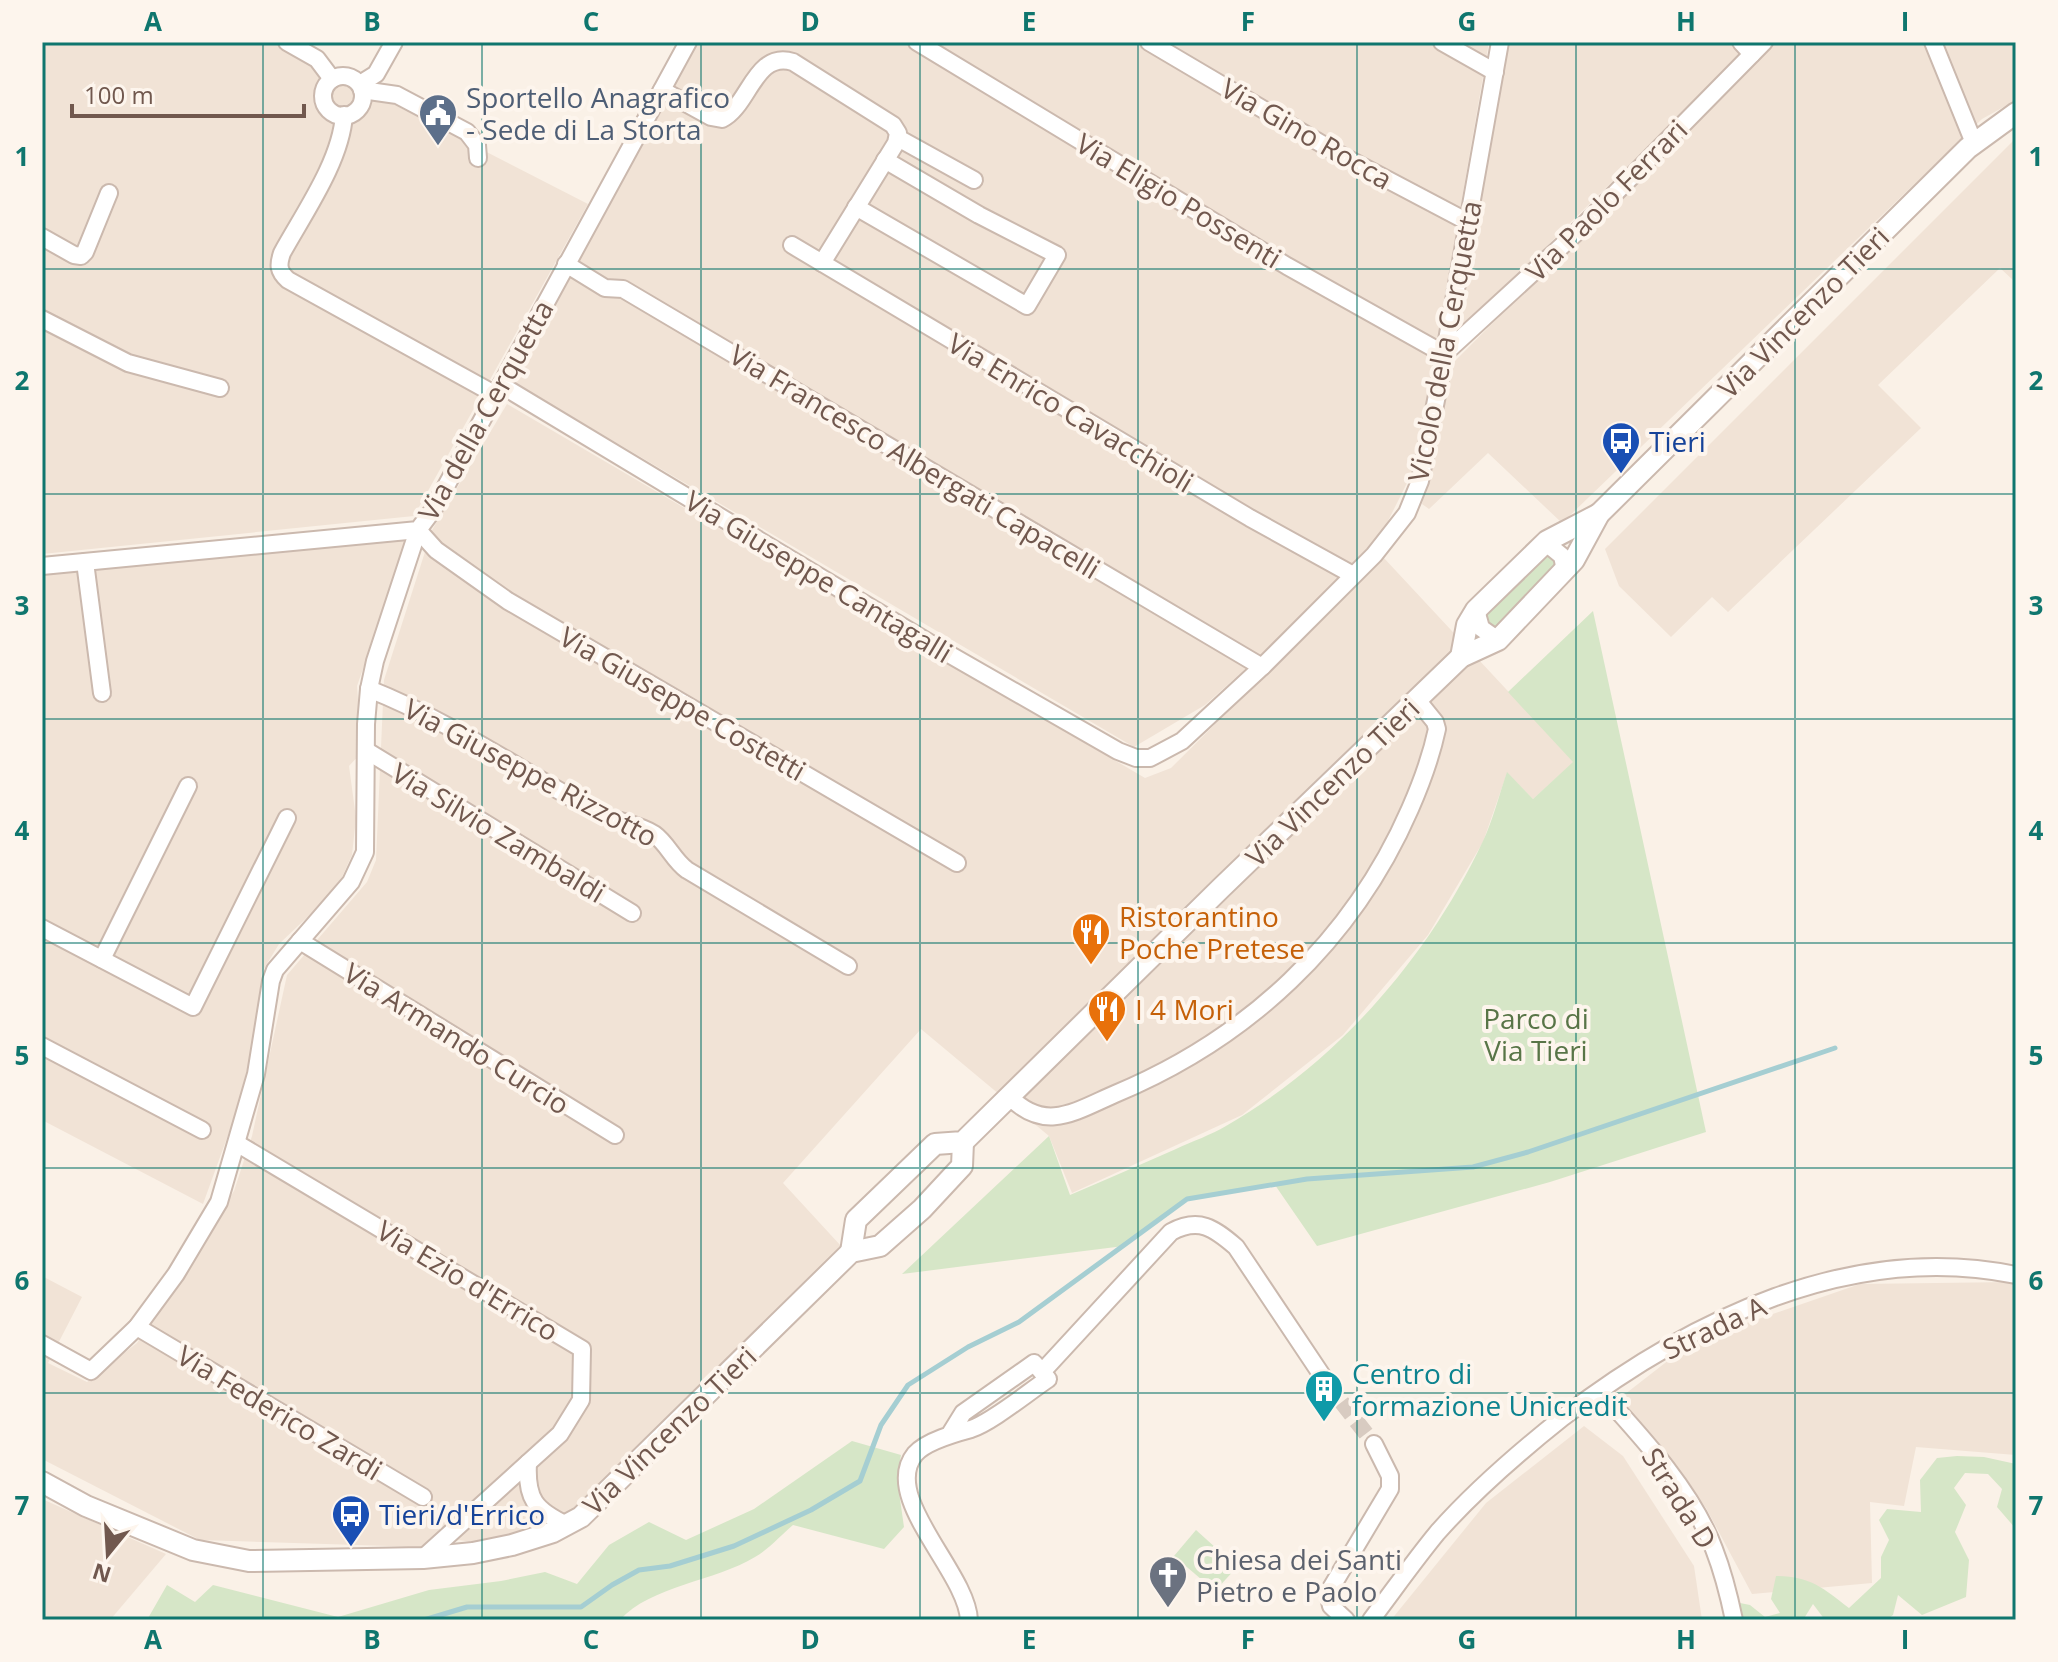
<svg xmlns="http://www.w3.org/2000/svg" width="2058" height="1662" font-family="'Open Sans',sans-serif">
  <rect width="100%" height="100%" fill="#faf1e7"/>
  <!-- residential -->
  <g fill="#f1e3d6">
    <polygon points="42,42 272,42 588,204 414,516 42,554"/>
    <polygon points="698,42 1489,42 1416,465 1378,541 1261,655 1205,705 1134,747 513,382"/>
    <polygon points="1504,42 1753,42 1453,339"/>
    <polygon points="1772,42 2016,42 2016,100 1982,119 1562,523 1488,453 1429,509 1422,504 1449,367"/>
    <polygon points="2016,138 2016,279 2014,281 2000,268 1878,385 1921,428 1728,612 1712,597 1671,637 1619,586 1605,549"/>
    <polygon points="507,404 1145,778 1171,768 1383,557 1574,762 1533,799 1507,773 1483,842 1428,935 1343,1035 1242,1115 1072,1193 1049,1136 921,1029 783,1183 841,1246 575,1510 534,1528 478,1543 459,1540 421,1547 200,1540 42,1459 42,1276 82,1297 48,1363 87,1382 137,1343 234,1191 252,1136 287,975 367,882 376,860 384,680 432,530"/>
    <polygon points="408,540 357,686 362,752 349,766 356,818 352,855 342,877 319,906 279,944 262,972 254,1041 236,1113 203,1204 42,1120 42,574"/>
    <polygon points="2012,1282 2016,1284 2016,1455 1916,1447 1904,1506 1870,1502 1872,1583 1752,1594 1706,1508 1620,1398 1692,1342 1860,1284"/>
    <polygon points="1584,1426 1623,1456 1694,1566 1702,1620 1391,1620 1486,1503"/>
    <polygon points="42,1499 166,1554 110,1620 42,1620"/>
  </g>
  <!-- green -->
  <g fill="#d6e6c7">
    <polygon points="1546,555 1553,559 1555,566 1498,626 1488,627 1484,613"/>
    <path d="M1593 611 1706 1132 1550 1182 1317 1246 1275 1185 1187 1199 1124 1246 902 1274 1049 1136 1070 1195C1106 1180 1141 1164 1176 1149 1193 1141 1211 1135 1226 1126 1337 1062 1428 958 1483 841 1493 820 1499 795 1507 772L1533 799 1573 762 1508 692Z"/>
    <path d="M852 1441 901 1455 897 1478 904 1527 884 1549 793 1525C781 1535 769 1549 755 1557 716 1581 650 1586 620 1620H147L167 1585 195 1602 213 1585 338 1617 429 1590 501 1581 545 1572 577 1584 609 1545 649 1522 686 1540 754 1509Z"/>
    <path d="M1957 1456 1984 1457 2016 1464V1529L1997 1507 2002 1489 1988 1474 1965 1473 1954 1488 1966 1505 1955 1532 1969 1560 1966 1597 1922 1615 1898 1595 1893 1615 1886 1620H1825L1813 1604 1803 1620H1741L1740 1603 1750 1605 1765 1617 1780 1613 1771 1599 1776 1576C1810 1576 1823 1588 1849 1608L1881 1578V1557L1889 1540 1879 1520 1887 1509 1921 1512 1920 1480 1937 1458Z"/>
    <polygon points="1196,1530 1237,1567 1215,1591 1174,1556"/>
  </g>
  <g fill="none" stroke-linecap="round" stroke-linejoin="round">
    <!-- stream -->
    <polyline stroke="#a5ced2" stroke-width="5" points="424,1620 467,1607 581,1607 612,1585 639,1570 670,1566 734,1546 811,1510 860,1481 881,1425 908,1385 968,1347 1019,1322 1187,1199 1307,1179 1473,1167 1528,1152 1835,1048"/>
    <!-- minor-tunnel -->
    <polyline stroke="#d8cbc1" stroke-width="16" stroke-dasharray="16 8" stroke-linecap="butt" points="1327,1383 1374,1444"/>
    <defs>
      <g id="minor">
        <polyline points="287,42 317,59 332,79"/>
        <polyline points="917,42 1287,266 1444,354"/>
        <polyline points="1149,42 1337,153 1466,221"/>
        <polyline points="1442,42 1495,72"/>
        <polyline points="1741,42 1752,54"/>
        <polyline points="1933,42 1974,143"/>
        <circle cx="343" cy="96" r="20"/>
        <polyline points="360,84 376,74 394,42"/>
        <polyline points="362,90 397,95 467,132 477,145 478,158"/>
        <path d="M662 90 711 117 722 119C749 106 755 50 793 62L893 125 898 133 896 143 822 263"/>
        <path d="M344 115C341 161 304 213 282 253 278 265 278 271 288 280L496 395"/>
        <polyline points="898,138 974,180"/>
        <polyline points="856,207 1027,306 1057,255 979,215 885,160"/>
        <polyline points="42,237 74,255 81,256 85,252 109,193"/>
        <polyline points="792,245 1250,518 1353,575"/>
        <polyline points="566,264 605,288 623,289 1262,667"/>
        <polyline points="42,319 128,363 220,388"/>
        <polyline points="1444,354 1577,232 1764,42"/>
        <polyline points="501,385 933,645 1118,751 1136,758 1150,758 1182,741 1262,667 1374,555 1407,513 1420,481 1439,385 1500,42"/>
        <polyline points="418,530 436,550 508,601 957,863"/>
        <polyline points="1546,543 1562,556 1565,570"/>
        <polyline points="85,562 102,693"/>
        <polyline points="42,566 418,530 433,510 688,42"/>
        <polyline points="1476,610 1481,628 1498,640"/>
        <path d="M369 689C450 721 521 771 597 812 615 822 636 823 654 834 668 844 673 860 687 870L848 966"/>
        <polyline points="367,751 632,913"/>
        <polyline points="42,928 193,1007 287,818"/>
        <polyline points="300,941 615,1135"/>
        <polyline points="102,959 188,786"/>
        <polyline points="42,1046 202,1130"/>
        <path d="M1010 1097C1045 1133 1076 1111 1115 1094 1247 1039 1352 942 1410 809 1421 784 1431 757 1437 729L1435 722 1418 701"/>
        <polyline points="238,1144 582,1349 581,1400 560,1434 423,1558"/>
        <polyline points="137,1327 423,1497"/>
        <polyline points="42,1344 91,1371 137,1327 176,1274 219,1202 256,1074 271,981 275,970 351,882 365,852 366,724 369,689 375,661 418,530"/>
        <path d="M1042 1372 1171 1232C1199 1217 1214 1228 1236 1247L1327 1383"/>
        <path d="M1600 1391C1641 1436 1693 1492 1714 1549 1723 1572 1729 1596 1734 1620"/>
        <path d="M950 1434 963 1413 1034 1363 1048 1379C1027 1393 992 1422 971 1429 956 1433 926 1441 915 1454 880 1497 967 1572 969 1620"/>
        <path d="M528 1463C526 1499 535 1510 567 1525"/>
        <polyline points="1346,1620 1331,1606 1328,1593 1390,1489 1390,1476 1374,1444"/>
        <path d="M1371 1620C1393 1591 1414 1561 1437 1533 1474 1491 1518 1453 1562 1418 1690 1320 1851 1241 2016 1275"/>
      </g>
      <g id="tertiary">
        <polyline points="1461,657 1467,625 1476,610 1547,541 1599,514"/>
        <polyline points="851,1252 856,1220 935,1144 963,1142 1221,888 1461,657 1498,640 1574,560 1599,514 1968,148 2016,113"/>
        <polyline points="42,1482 86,1506 193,1550 249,1561 423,1558 473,1553 512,1545 553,1532 581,1517 851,1252 880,1246 922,1209 962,1166 963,1142"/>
      </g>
    </defs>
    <!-- minor casing -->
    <use href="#minor" stroke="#cbb9ae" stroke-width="20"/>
    <!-- tertiary casing -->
    <use href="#tertiary" stroke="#cbb9ae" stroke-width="24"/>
    <!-- minor -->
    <use href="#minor" stroke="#fff" stroke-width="16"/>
    <!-- tertiary -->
    <use href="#tertiary" stroke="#fff" stroke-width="20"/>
  </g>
  <!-- grid -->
  <path fill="none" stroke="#0f766e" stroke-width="2" stroke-opacity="0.55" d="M263 42V1620M482 42V1620M701 42V1620M920 42V1620M1138 42V1620M1357 42V1620M1576 42V1620M1795 42V1620M42 269H2016M42 494H2016M42 719H2016M42 943H2016M42 1168H2016M42 1393H2016"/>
  <!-- icons -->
  <defs>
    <symbol id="civic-pin" viewBox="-11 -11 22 30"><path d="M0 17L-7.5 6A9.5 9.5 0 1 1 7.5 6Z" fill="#5c6f8a" stroke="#fdf5ed"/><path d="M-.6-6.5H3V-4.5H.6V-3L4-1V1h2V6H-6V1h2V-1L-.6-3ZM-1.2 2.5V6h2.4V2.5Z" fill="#fff"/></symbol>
    <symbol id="bus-pin" viewBox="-11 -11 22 30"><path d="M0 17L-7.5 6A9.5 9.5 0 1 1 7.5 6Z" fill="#1a4fb4" stroke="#fdf5ed"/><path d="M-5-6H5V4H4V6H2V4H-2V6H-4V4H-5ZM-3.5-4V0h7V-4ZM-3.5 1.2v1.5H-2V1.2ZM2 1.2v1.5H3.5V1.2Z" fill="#fff"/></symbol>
    <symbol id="restaurant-pin" viewBox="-11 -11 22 30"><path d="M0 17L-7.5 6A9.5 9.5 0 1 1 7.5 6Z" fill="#e8710a" stroke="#fdf5ed"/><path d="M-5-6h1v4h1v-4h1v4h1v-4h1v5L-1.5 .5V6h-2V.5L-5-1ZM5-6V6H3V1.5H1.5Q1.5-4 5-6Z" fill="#fff"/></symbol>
    <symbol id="building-pin" viewBox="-11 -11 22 30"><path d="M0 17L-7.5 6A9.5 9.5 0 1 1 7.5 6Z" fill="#0f9aa8" stroke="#fdf5ed"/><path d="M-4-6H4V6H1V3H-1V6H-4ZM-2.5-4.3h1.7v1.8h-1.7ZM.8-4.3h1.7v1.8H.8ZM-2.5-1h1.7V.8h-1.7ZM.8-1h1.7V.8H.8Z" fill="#fff"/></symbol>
    <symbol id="church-pin" viewBox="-11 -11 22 30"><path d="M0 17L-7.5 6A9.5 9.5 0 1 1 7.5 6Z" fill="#6b7280" stroke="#fdf5ed"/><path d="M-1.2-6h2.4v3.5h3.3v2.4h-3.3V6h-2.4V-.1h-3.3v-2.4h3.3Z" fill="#fff"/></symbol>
  </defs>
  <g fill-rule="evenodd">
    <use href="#civic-pin" x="416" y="91" width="44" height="60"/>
    <use href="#bus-pin" x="1599" y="419" width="44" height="60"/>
    <use href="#restaurant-pin" x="1069" y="910" width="44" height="60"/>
    <use href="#restaurant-pin" x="1085" y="987" width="44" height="60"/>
    <use href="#building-pin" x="1302" y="1367" width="44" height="60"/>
    <use href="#bus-pin" x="329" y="1492" width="44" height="60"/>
    <use href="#church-pin" x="1146" y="1553" width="44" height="60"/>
  </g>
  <g text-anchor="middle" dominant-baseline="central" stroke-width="8" stroke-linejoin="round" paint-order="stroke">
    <!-- service labels -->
    <g font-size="28" fill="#4e5e75" stroke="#fdf5ed" text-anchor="start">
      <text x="466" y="97">Sportello Anagrafico<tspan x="466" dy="32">- Sede di La Storta</tspan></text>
    </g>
    <!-- street labels -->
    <g font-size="28" fill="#71584e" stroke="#fdf5ed">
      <text transform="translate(1307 133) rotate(30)">Via Gino Rocca</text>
      <text transform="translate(1179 200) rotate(31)">Via Eligio Possenti</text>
      <text transform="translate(1606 200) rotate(-45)">Via Paolo Ferrari</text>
      <text transform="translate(1803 312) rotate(-45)">Via Vincenzo Tieri</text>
      <text transform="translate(1444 341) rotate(-79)">Vicolo della Cerquetta</text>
      <text transform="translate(485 410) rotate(-61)">Via della Cerquetta</text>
      <text transform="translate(1071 412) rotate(31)">Via Enrico Cavacchioli</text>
      <text transform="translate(915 461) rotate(31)">Via Francesco Albergati Capacelli</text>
      <text transform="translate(819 576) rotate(31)">Via Giuseppe Cantagalli</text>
      <text transform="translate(683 703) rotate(30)">Via Giuseppe Costetti</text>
      <text transform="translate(531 772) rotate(28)">Via Giuseppe Rizzotto</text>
      <text transform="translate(1332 782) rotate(-44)">Via Vincenzo Tieri</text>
      <text transform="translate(499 832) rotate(31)">Via Silvio Zambaldi</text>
      <text transform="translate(457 1038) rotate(32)">Via Armando Curcio</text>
      <text transform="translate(468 1280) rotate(31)">Via Ezio d'Errico</text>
      <text transform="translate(1714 1327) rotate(-25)">Strada A</text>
      <text transform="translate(280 1412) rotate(31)">Via Federico Zardi</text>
      <text transform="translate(669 1430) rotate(-44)">Via Vincenzo Tieri</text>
      <text transform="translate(1680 1498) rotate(58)">Strada D</text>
    </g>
    <!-- transit labels -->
    <g font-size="28" fill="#164399" stroke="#fdf5ed" text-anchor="start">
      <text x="1649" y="441">Tieri</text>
      <text x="379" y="1514">Tieri/d'Errico</text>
    </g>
    <!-- food labels -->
    <g font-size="28" fill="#c56008" stroke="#fdf5ed" text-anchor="start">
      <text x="1119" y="916">Ristorantino<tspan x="1119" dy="32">Poche Pretese</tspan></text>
      <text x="1135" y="1009">I 4 Mori</text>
    </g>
    <!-- park labels -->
    <g font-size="28" fill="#587547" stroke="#fdf5ed">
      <text x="1536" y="1018">Parco di<tspan x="1536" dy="32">Via Tieri</tspan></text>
    </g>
    <!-- culture labels -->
    <g font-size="28" fill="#0d838f" stroke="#fdf5ed" text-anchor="start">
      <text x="1352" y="1373">Centro di<tspan x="1352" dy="32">formazione Unicredit</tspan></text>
    </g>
    <!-- worship labels -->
    <g font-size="28" fill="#5b616d" stroke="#fdf5ed" text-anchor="start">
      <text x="1196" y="1559">Chiesa dei Santi<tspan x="1196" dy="32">Pietro e Paolo</tspan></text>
    </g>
  </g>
  <!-- border -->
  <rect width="2058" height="1662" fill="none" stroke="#fdf5ed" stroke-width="88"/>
  <!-- north arrow -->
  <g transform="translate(108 1554) rotate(198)" stroke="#fdf5ed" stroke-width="6" paint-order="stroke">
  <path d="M0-6L14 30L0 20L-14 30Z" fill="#71584e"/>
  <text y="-12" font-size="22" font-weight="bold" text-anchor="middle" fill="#71584e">N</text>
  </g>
  <!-- scale -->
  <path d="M72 104v12h232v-12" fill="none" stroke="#71584e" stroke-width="4"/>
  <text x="84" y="104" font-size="24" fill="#71584e" stroke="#fdf5ed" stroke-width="6" paint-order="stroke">100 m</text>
  <rect x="44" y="44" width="1970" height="1574" fill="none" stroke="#0f766e" stroke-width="3"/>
  <g font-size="26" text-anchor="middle" font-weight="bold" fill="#0f766e">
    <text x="153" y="31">A</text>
    <text x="372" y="31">B</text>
    <text x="591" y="31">C</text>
    <text x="810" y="31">D</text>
    <text x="1029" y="31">E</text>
    <text x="1248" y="31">F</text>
    <text x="1467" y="31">G</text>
    <text x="1686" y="31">H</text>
    <text x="1905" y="31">I</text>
    <text x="22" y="166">1</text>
    <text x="2036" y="166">1</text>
    <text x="22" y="390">2</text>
    <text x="2036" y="390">2</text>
    <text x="22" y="615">3</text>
    <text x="2036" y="615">3</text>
    <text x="22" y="840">4</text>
    <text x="2036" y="840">4</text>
    <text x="22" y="1065">5</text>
    <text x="2036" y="1065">5</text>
    <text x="22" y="1290">6</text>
    <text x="2036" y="1290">6</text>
    <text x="22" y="1515">7</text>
    <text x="2036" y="1515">7</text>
    <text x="153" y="1649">A</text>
    <text x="372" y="1649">B</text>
    <text x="591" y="1649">C</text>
    <text x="810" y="1649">D</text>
    <text x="1029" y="1649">E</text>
    <text x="1248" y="1649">F</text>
    <text x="1467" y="1649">G</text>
    <text x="1686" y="1649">H</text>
    <text x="1905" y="1649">I</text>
  </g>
</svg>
